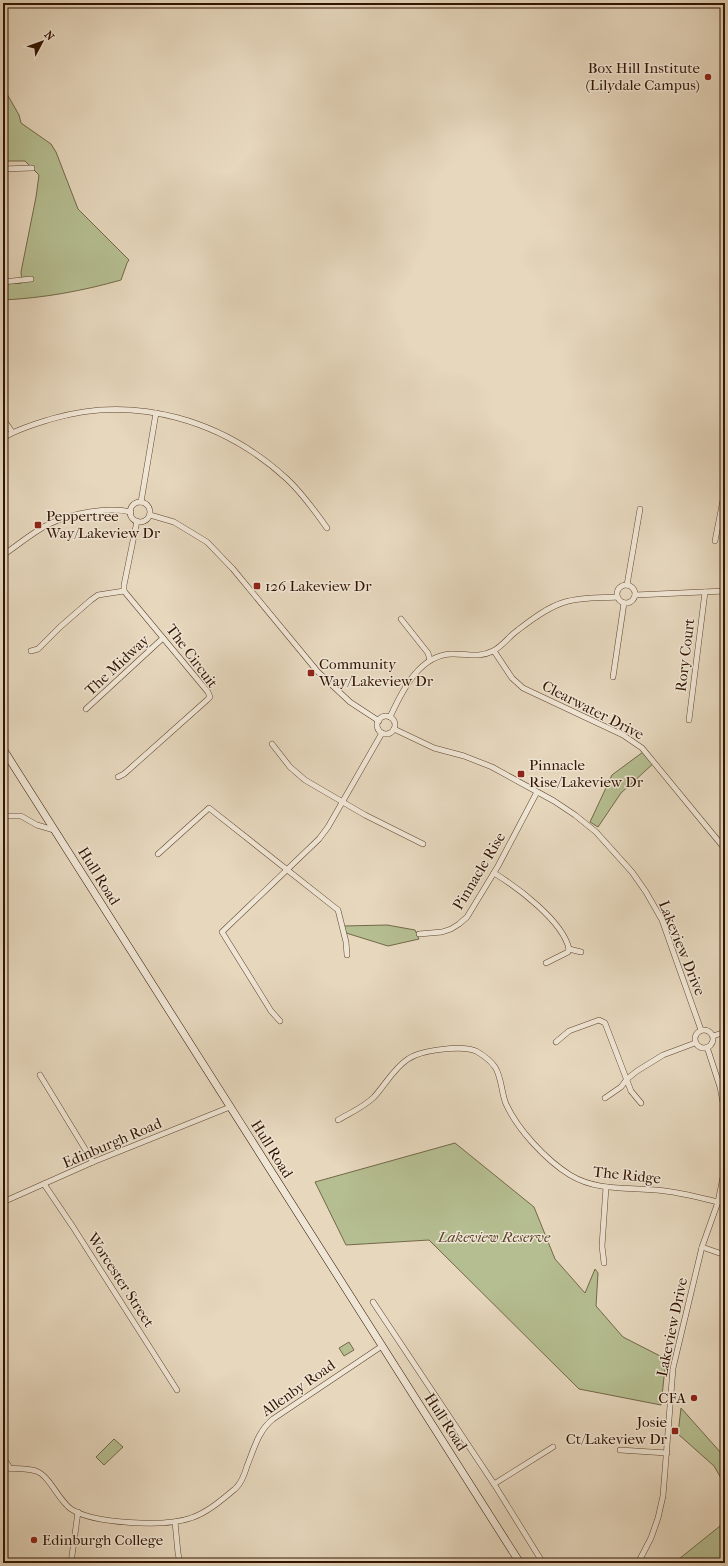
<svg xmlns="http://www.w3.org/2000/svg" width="728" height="1566" font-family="'IM FELL French Canon',serif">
  <rect width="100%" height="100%" fill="#e6d7bd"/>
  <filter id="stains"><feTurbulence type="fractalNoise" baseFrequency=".005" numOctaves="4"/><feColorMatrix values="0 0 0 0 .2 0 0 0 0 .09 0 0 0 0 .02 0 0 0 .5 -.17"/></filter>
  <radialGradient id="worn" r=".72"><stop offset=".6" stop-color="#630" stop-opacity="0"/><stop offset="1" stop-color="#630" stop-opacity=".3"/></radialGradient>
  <!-- green -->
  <g fill="#b5be91" stroke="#746848">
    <path d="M3 87 19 115 21 123 51 144 56 152 78 209 129 260 127 263 121 280C82 291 44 298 3 300V284L22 283 21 272 36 197 39 175 25 161H3Z"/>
    <polygon points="643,752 655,762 621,793 598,827 590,822 612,775"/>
    <polygon points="387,925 415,930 419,939 388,946 346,933 344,926"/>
    <polygon points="455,1143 534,1207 555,1259 585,1293 595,1269 598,1273 596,1306 623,1337 666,1359 661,1405 579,1389 429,1240 346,1245 315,1182"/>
    <polygon points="349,1342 354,1350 344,1356 339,1348"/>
    <polygon points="681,1408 721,1453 725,1460 725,1485 714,1466 678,1434"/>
    <polygon points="114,1439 123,1447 104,1465 96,1457"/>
    <polygon points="725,1522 725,1563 674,1563"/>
  </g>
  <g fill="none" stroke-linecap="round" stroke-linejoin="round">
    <defs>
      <g id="minor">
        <polyline points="3,169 32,168"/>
        <polyline points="3,282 31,279"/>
        <polyline points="3,419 12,432"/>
        <path d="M3 438C17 429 35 424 51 419 135 394 223 420 287 479 302 493 315 511 327 528"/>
        <polyline points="141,502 156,413"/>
        <circle cx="140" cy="512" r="10"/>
        <polyline points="150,515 174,522 207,542 233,569 318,672 350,702 379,721"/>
        <polyline points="715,541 725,490"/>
        <path d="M3 555C18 545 33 532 49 524 70 514 108 506 131 512"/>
        <polyline points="627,585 640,509"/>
        <circle cx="626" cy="594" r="9"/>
        <polyline points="635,595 725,591"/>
        <polyline points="401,619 428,653 430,660"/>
        <polyline points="31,651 38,649 60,627 91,600 98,595 124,591"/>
        <polyline points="494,651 512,678 523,688 623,735 642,748 725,849"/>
        <polyline points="613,677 624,603"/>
        <polyline points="86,709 163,638"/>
        <circle cx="386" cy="725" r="9"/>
        <path d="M390 717C402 691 420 653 454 654 468 654 479 658 493 651 503 646 509 636 518 630 532 619 548 607 565 602 581 597 600 598 617 597"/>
        <polyline points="689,720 705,592"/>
        <polyline points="394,729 434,748 464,756 492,767 554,801 575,815 596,832 632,872 646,892 662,920 701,1030"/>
        <polyline points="272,744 290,767 305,780 365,815 423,844"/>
        <polyline points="118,777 124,774 207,700 210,697 208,692 124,591 124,585 137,521"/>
        <polyline points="3,816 21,816 37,825 54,830"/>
        <polyline points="158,854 209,808 338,910 346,942 347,955"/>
        <path d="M494 873C517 887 563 921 569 949"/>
        <polyline points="419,934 442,932 451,929 459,924 467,917 498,866 537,792"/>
        <polyline points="569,949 581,952"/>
        <polyline points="546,963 568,952 569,949"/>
        <polyline points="280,1021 271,1011 222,932 319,839 328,827 382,733"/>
        <circle cx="704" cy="1039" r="9"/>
        <polyline points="713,1036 725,1032"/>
        <polyline points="556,1042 569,1031 599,1020 605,1023 631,1091 641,1103"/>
        <polyline points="707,1047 720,1087 725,1113"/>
        <polyline points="40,1075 93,1162"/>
        <polyline points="605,1098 621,1087 627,1079 637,1071 663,1055 695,1043"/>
        <path d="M338 1120C350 1113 364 1107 374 1097 385 1085 394 1068 408 1059 421 1050 462 1045 476 1051 483 1055 490 1060 495 1067 502 1078 501 1092 506 1104 518 1130 546 1160 570 1175 600 1193 633 1186 665 1191 683 1193 701 1198 718 1202"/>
        <polyline points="44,1184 73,1227 177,1390"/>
        <polyline points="3,1202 93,1162 230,1107"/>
        <polyline points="702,1247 725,1255"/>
        <polyline points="604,1263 602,1246 606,1187"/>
        <polyline points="373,1302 494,1484 543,1563"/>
        <polyline points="620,1450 667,1453"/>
        <polyline points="3,1457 10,1468"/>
        <path d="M3 1468C14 1469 25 1468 36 1471 50 1476 58 1500 71 1509 94 1524 165 1527 191 1518 207 1513 223 1499 236 1488 242 1482 245 1473 247 1466 254 1449 258 1431 273 1419L382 1346"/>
        <polyline points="494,1484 553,1447"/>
        <polyline points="175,1522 178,1553 180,1563"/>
        <polyline points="71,1563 78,1512"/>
        <polyline points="638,1563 651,1538 658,1518 663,1496 673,1368 702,1247 718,1202 725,1167"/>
      </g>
      <polyline id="secondary" points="3,749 520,1563"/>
    </defs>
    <!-- minor casing -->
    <use href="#minor" stroke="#5f442f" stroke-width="6"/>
    <!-- secondary casing -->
    <use href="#secondary" stroke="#321300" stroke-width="8"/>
    <!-- minor -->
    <use href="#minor" stroke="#efe5d4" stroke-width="5"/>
    <!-- secondary -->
    <use href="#secondary" stroke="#efe5d4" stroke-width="7"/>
  </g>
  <!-- markers -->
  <g fill="#8f2418" stroke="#efe5d4" stroke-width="1.5">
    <circle cx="708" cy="77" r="4"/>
    <rect x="34" y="521" width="8" height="8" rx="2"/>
    <rect x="253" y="582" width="8" height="8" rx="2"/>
    <rect x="307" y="669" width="8" height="8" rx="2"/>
    <rect x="517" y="770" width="8" height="8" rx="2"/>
    <circle cx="694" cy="1398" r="4"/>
    <rect x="671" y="1427" width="8" height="8" rx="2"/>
    <circle cx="34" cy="1540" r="4"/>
  </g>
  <g text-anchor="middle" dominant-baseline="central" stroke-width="3" stroke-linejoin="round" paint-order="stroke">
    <!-- poi labels -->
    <g font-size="15" fill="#321300" stroke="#efe5d4" text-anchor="start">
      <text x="700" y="68" text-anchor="end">Box Hill Institute<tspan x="700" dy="17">(Lilydale Campus)</tspan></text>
      <text x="46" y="516">Peppertree<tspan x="46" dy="17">Way/Lakeview Dr</tspan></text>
      <text x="265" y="586">126 Lakeview Dr</text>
      <text x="319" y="664">Community<tspan x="319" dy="17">Way/Lakeview Dr</tspan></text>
      <text x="529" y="765">Pinnacle<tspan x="529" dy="17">Rise/Lakeview Dr</tspan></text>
      <text x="686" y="1398" text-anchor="end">CFA</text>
      <text x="667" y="1422" text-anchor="end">Josie<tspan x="667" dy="17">Ct/Lakeview Dr</tspan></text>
      <text x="42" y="1540">Edinburgh College</text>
    </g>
    <!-- street labels -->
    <g font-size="15" fill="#321300" stroke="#efe5d4">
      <text transform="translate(685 655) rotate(-83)">Rory Court</text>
      <text transform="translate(192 656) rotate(53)">The Circuit</text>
      <text transform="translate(117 665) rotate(-43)">The Midway</text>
      <text transform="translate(593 710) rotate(27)">Clearwater Drive</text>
      <text transform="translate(479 871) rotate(-59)">Pinnacle Rise</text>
      <text transform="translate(99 876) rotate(58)">Hull Road</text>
      <text transform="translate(682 948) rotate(68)">Lakeview Drive</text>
      <text transform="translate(112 1143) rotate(-23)">Edinburgh Road</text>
      <text transform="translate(272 1149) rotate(58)">Hull Road</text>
      <text transform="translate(627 1175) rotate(6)">The Ridge</text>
      <text transform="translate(121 1280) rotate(57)">Worcester Street</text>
      <text transform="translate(672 1327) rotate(-78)">Lakeview Drive</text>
      <text transform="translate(298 1388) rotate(-35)">Allenby Road</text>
      <text transform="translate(446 1422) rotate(57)">Hull Road</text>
    </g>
    <!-- park labels -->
    <g font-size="15" font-style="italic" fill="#59462c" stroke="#efe5d4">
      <text x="494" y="1237">Lakeview Reserve</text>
    </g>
  </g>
  <!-- margin -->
  <rect width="728" height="1566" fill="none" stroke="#e6d7bd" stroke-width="16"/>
  <rect x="4" y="4" width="720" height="1558" fill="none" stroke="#321300" stroke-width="2"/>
  <rect x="8" y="8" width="712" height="1550" fill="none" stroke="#321300"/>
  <!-- north arrow -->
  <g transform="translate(42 42) rotate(49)" stroke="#efe5d4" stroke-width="3" paint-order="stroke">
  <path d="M0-3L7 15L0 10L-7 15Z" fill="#321300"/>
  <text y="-6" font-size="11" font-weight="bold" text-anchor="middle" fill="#321300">N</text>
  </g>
  <rect width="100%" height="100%" filter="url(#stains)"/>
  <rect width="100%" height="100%" fill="url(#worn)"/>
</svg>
